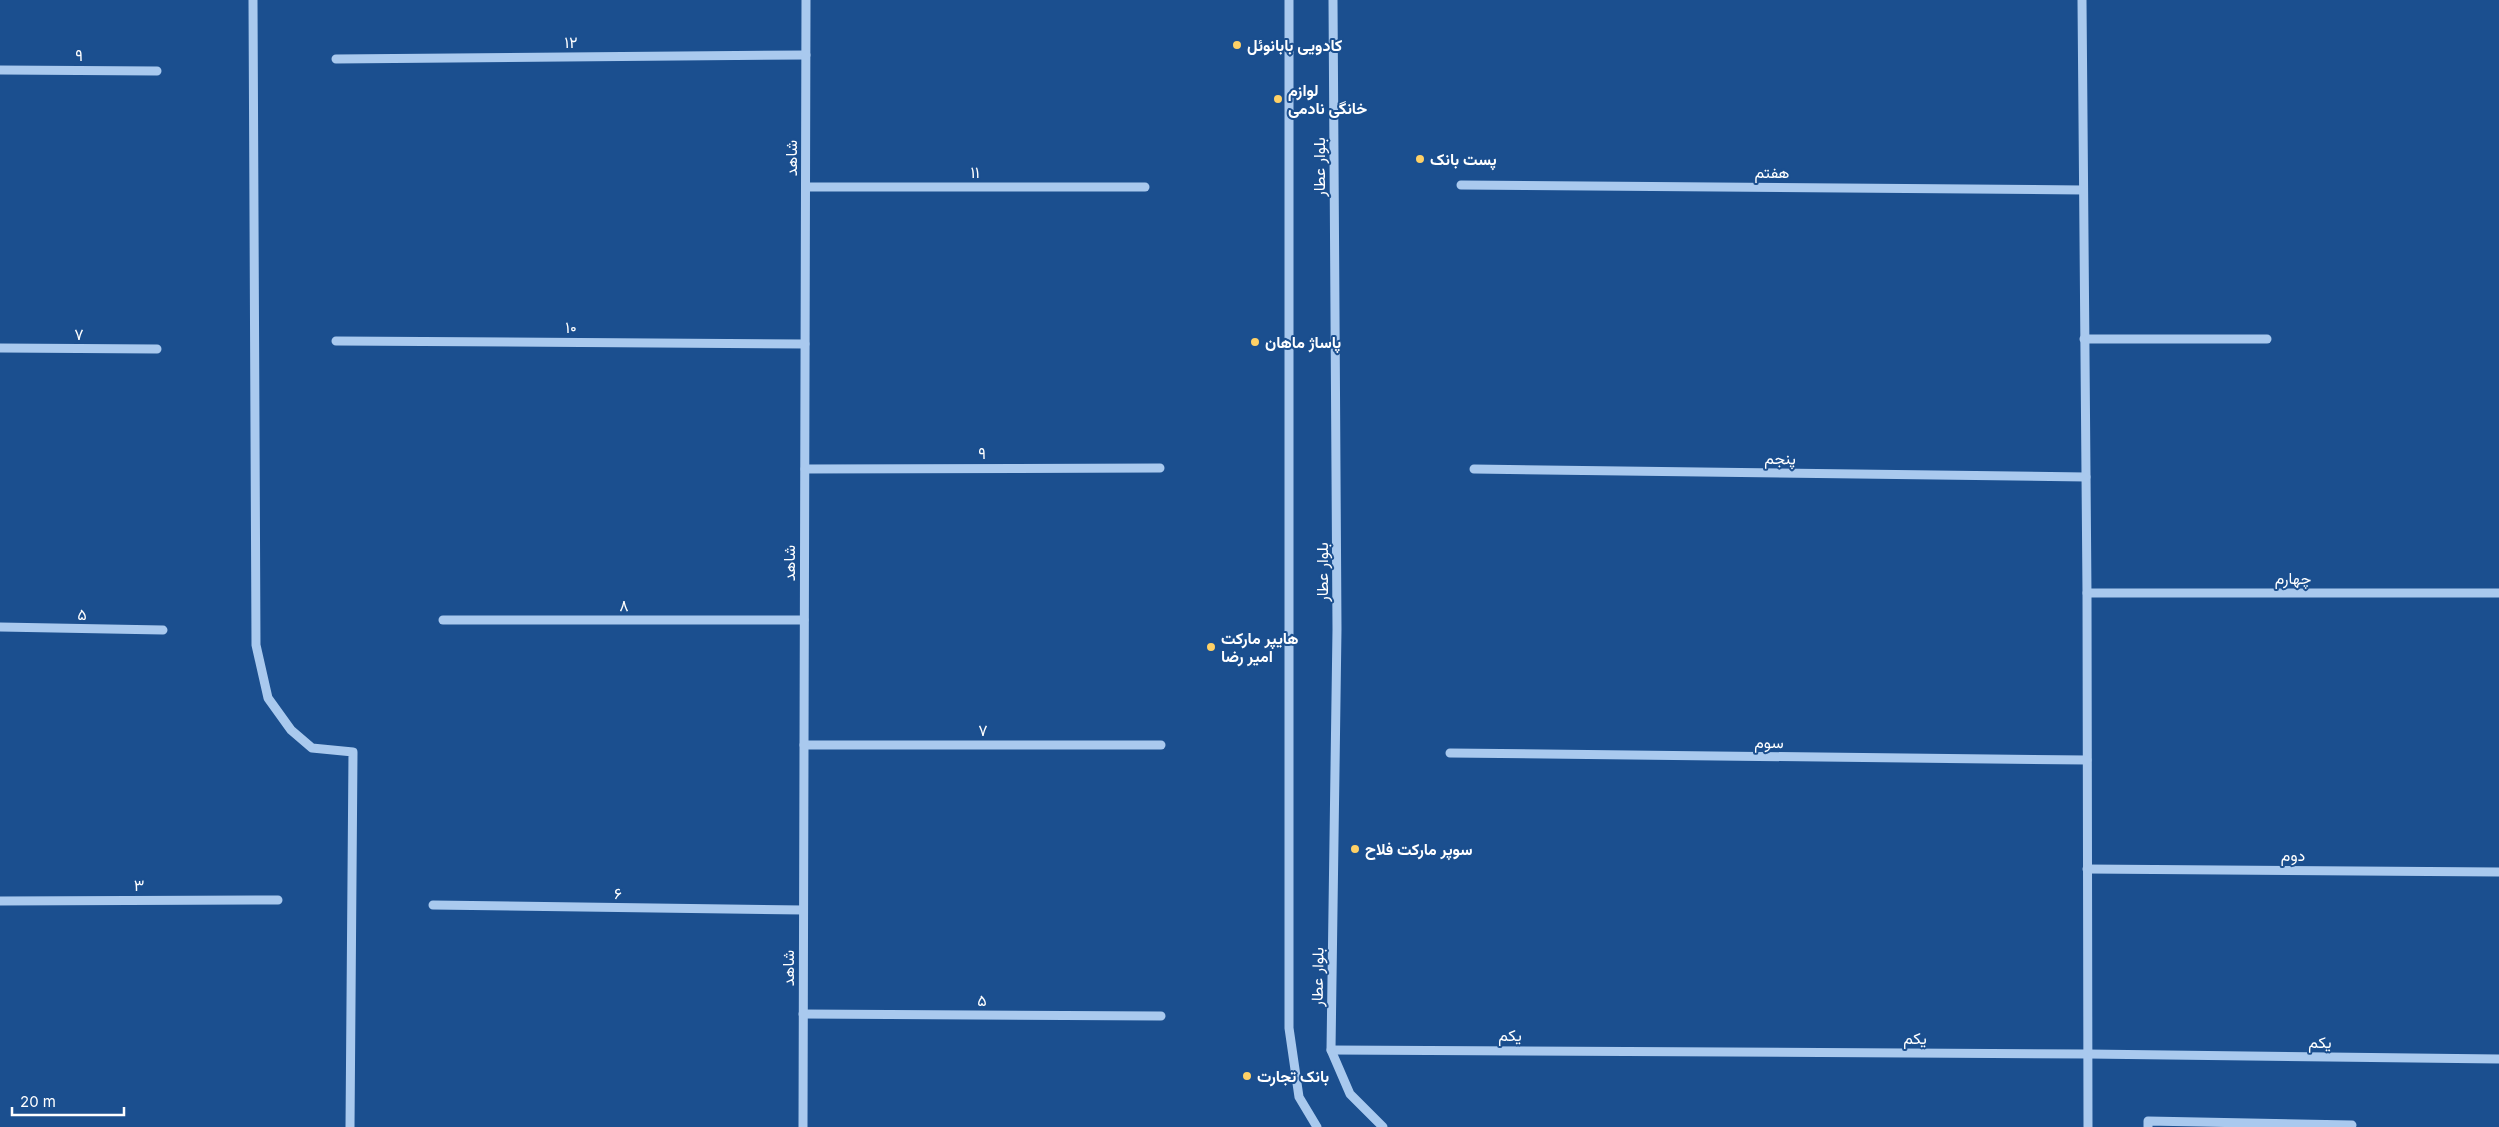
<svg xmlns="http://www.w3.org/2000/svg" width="2499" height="1127" font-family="Inter,Vazirmatn,sans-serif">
  <rect width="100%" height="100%" fill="#1b4f8f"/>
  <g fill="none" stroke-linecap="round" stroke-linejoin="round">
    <!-- minor -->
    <g stroke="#a9c9ee" stroke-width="9">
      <polyline points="253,0 256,645 268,698 291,730 312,748 353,752 350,1127"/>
      <polyline points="1289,0 1289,1028 1299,1097 1317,1127"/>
      <polyline points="1333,0 1337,629 1331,1050 1350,1094 1383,1127"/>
      <polyline points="2082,0 2087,593 2088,1127"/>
      <polyline points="336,59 806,55"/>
      <polyline points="0,70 157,71"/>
      <polyline points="1461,185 2083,190"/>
      <polyline points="806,187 1145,187"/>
      <polyline points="2084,339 2267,339"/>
      <polyline points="336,341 805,344"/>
      <polyline points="0,348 157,349"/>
      <polyline points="805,469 1160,468"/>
      <polyline points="1474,469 2086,477"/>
      <polyline points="2087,593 2499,593"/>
      <polyline points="443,620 804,620"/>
      <polyline points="0,627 163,630"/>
      <polyline points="804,745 1161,745"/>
      <polyline points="1450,753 2087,760"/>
      <polyline points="2087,869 2499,872"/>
      <polyline points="0,901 278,900"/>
      <polyline points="433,905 803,910"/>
      <polyline points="803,1014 1161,1016"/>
      <polyline points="1331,1050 2088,1054 2499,1059"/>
      <polyline points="803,1127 806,0"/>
      <polyline points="2148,1127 2148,1121 2352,1125"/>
    </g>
  </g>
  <!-- markers -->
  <g fill="#ffd166" stroke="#1b4f8f" stroke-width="2">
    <circle cx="1237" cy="45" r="5"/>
    <circle cx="1278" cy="99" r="5"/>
    <circle cx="1420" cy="159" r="5"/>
    <circle cx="1255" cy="342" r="5"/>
    <circle cx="1211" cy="647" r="5"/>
    <circle cx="1355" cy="849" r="5"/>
    <circle cx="1247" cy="1076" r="5"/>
  </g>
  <g text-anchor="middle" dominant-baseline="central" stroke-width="4" stroke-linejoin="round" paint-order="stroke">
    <!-- street labels -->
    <g font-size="16" fill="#fff" stroke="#1b4f8f">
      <text transform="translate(571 42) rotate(-1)">۱۲</text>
      <text x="79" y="55">۹</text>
      <text transform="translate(791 158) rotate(-90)">شاهد</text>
      <text transform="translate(1319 167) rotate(-90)">بلوار عطار</text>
      <text x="975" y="172">۱۱</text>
      <text x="1772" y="172">هفتم</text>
      <text x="571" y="327">۱۰</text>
      <text x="79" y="334">۷</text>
      <text x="982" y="453">۹</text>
      <text transform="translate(1780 458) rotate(1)">پنجم</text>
      <text transform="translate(789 563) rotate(-90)">شاهد</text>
      <text transform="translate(1322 572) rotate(-90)">بلوار عطار</text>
      <text x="2293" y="578">چهارم</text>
      <text x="624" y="605">۸</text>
      <text transform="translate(82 614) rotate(1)">۵</text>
      <text x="983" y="730">۷</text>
      <text transform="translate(1769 742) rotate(1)">سوم</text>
      <text x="2293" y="855">دوم</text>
      <text x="139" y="885">۳</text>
      <text transform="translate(618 893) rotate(1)">۶</text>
      <text transform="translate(788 968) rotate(-90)">شاهد</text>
      <text transform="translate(1317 977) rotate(-89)">بلوار عطار</text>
      <text x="982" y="1000">۵</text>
      <text x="1510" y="1035">یکم</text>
      <text x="1915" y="1038">یکم</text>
      <text transform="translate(2320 1042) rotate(1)">یکم</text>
    </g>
    <!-- poi labels -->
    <g font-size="16" font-weight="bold" fill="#fff" stroke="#1b4f8f" text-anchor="start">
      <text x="1247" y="45">کادویی بابانوئل</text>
      <text x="1288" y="90">لوازم<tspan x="1288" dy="18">خانگی نادمی</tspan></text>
      <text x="1430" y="159">پست بانک</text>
      <text x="1265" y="342">پاساژ ماهان</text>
      <text x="1221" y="638">هایپر مارکت<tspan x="1221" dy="18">امیر رضا</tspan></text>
      <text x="1365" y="849">سوپر مارکت فلاح</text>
      <text x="1257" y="1076">بانک تجارت</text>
    </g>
  </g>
  <!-- scale -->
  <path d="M12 1107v8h112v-8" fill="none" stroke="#ffffff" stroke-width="2.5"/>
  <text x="20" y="1107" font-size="15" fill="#ffffff" stroke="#1b4f8f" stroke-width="4" paint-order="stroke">20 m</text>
</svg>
